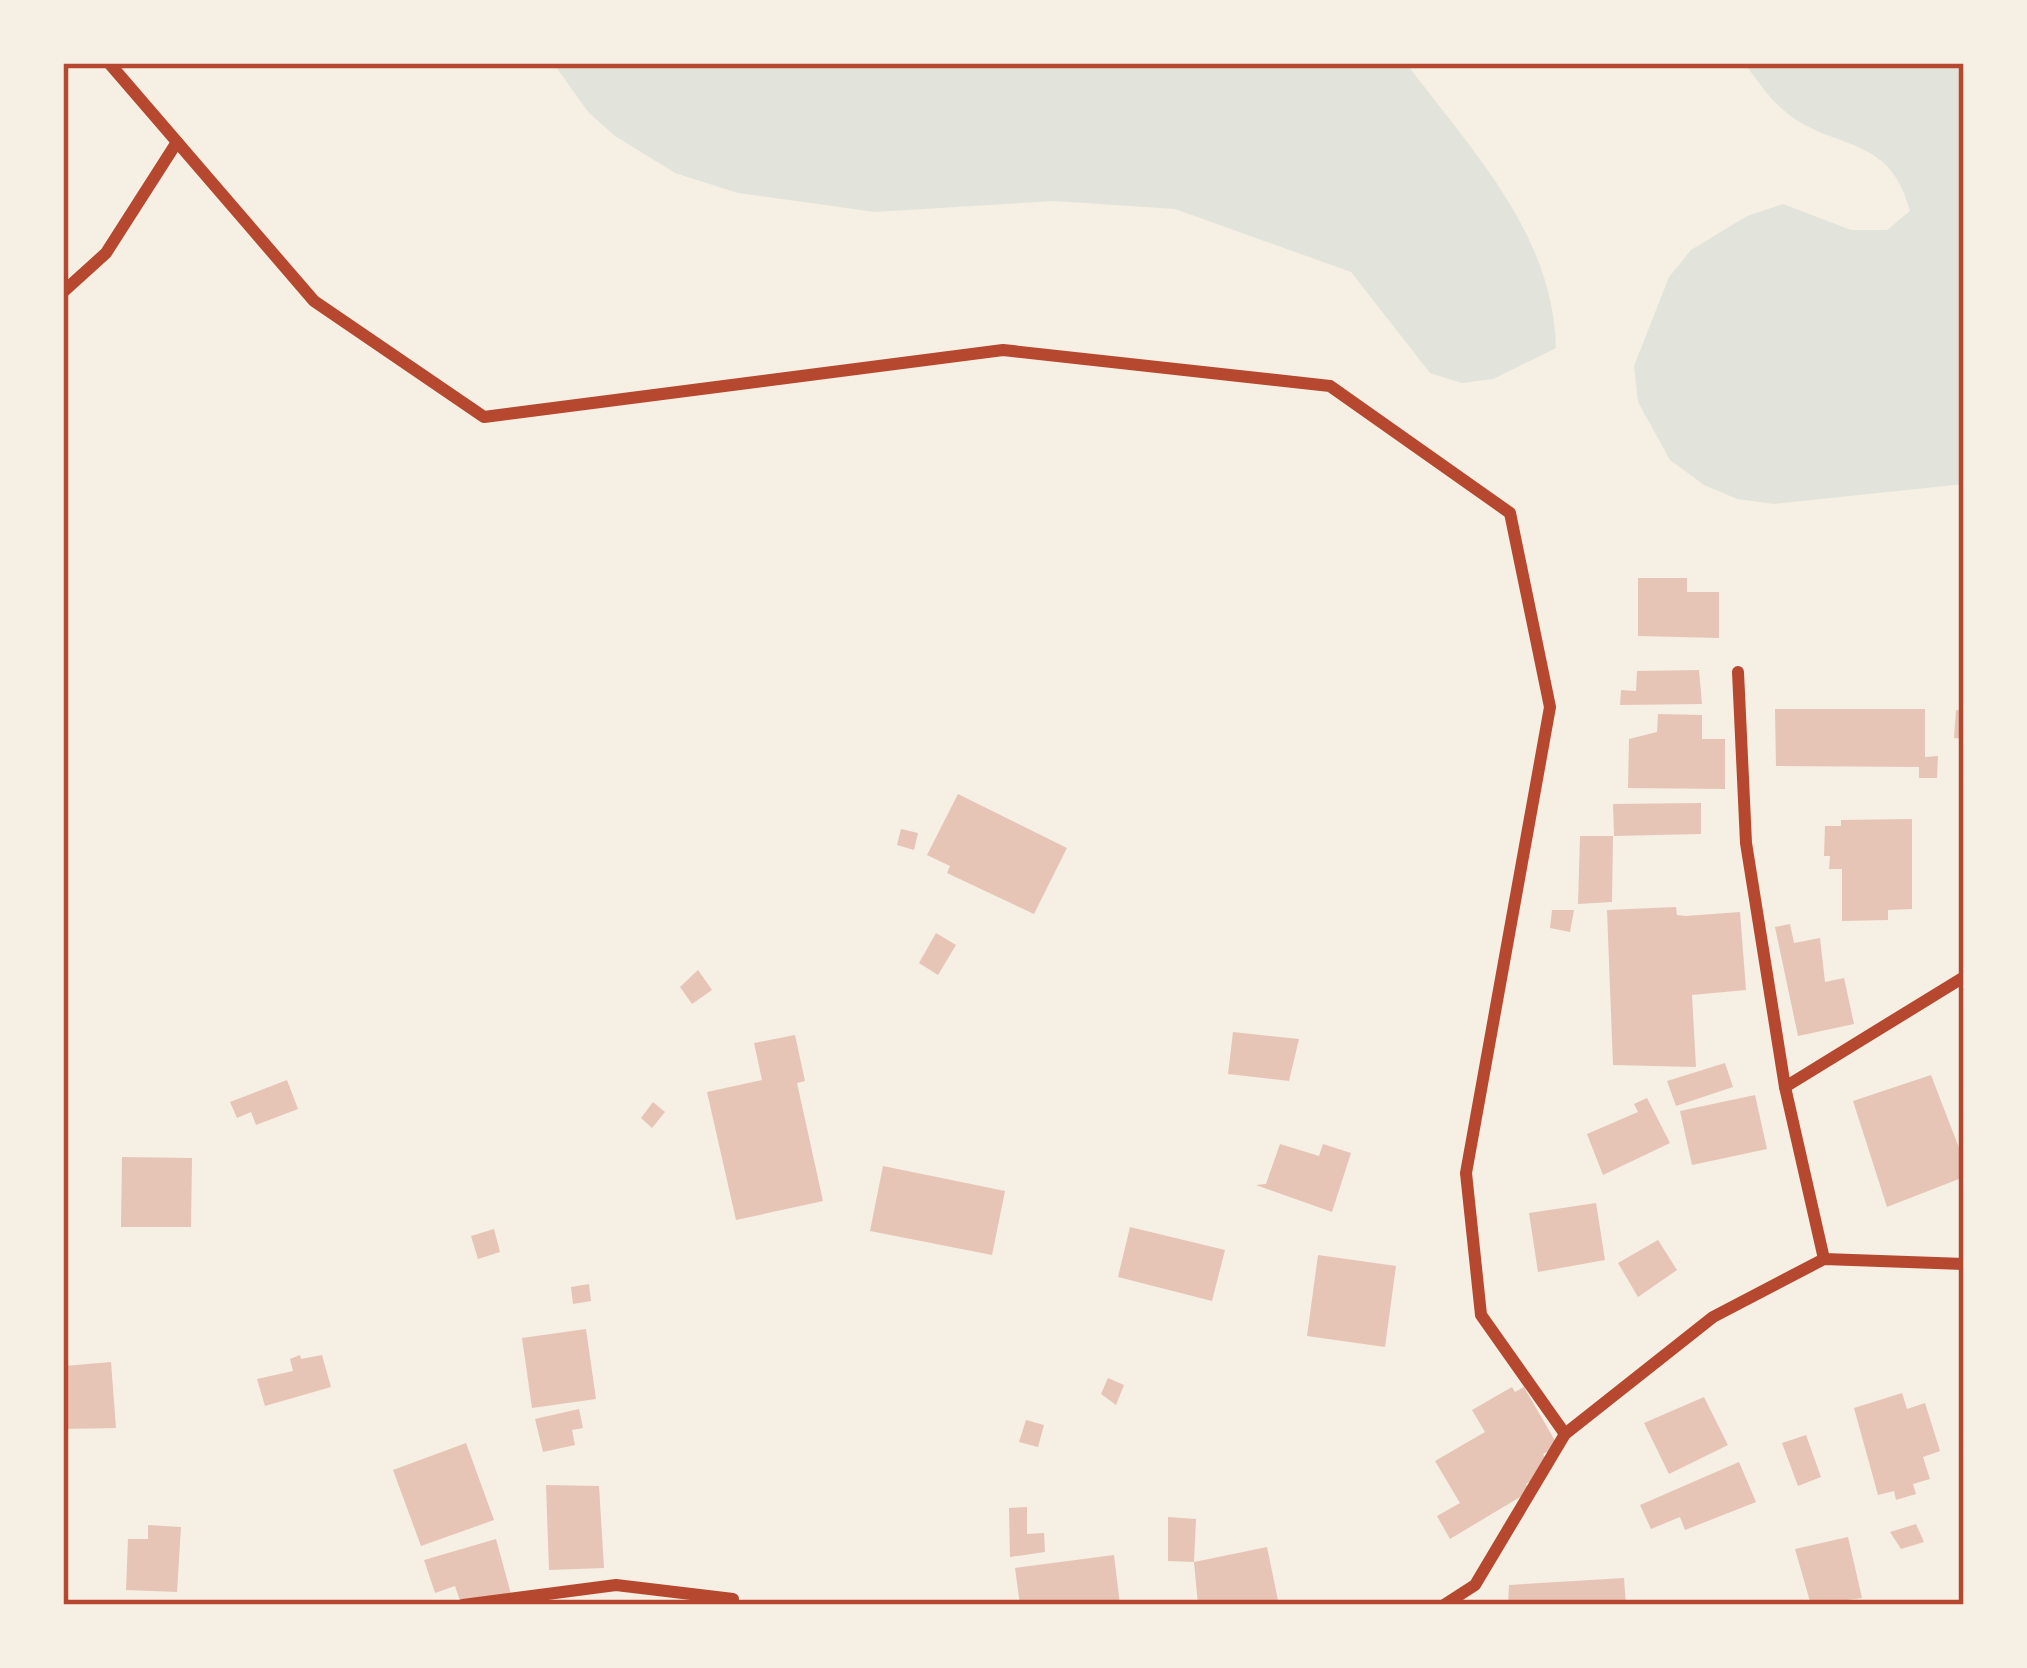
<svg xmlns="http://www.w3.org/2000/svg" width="2027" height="1668" font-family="'Asap Condensed',sans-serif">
  <rect width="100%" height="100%" fill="#f6efe4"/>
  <!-- green -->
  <g fill="#e2e4dc">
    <path d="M553 63H1406C1472 151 1553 233 1556 348L1493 379 1462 383 1430 373 1351 272 1175 209 1054 201 875 212 738 193 675 173 615 136 589 113Z"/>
    <path d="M1744 63H1964V484L1774 504 1737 499 1704 485 1670 460 1638 402 1634 366 1669 277 1691 250 1747 216 1783 204 1851 230H1887L1910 211C1889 130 1830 153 1781 108 1767 96 1756 78 1744 63Z"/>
  </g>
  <!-- building -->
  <g fill="#e6c5b7">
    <polygon points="1638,578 1687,578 1687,592 1719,592 1719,638 1638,636"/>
    <polygon points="1699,670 1702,704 1620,705 1621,690 1636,691 1637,671"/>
    <polygon points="1775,709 1925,709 1925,757 1938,756 1937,778 1919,778 1919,767 1776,766"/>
    <polygon points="1956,710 1964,711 1964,739 1954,738"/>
    <polygon points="1658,714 1702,715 1702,739 1725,739 1725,789 1628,788 1629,739 1657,732"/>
    <polygon points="958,794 1067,848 1034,914 947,873 950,866 927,855"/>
    <polygon points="1701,803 1701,834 1614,836 1613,804"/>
    <polygon points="1912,819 1912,909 1888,910 1888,920 1842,921 1842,869 1829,869 1830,856 1824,856 1825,826 1841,826 1841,820"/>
    <polygon points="901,829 918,833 914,850 897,845"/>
    <polygon points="1580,836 1613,836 1612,902 1578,904"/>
    <polygon points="1676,907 1677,915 1686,916 1740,912 1746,990 1692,995 1696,1067 1613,1065 1607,910"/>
    <polygon points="1552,910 1574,910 1570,932 1550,928"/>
    <polygon points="1790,924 1794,943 1820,938 1825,982 1844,978 1854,1024 1798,1036 1775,927"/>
    <polygon points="936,933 956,945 938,975 919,963"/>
    <polygon points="698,970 712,990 692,1004 680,987"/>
    <polygon points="1233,1032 1299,1039 1289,1081 1228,1074"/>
    <polygon points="795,1035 805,1081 797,1083 823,1201 736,1220 707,1092 762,1080 754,1043"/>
    <polygon points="1725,1063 1733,1087 1676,1106 1667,1081"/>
    <polygon points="1931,1075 1964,1161 1964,1177 1887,1207 1853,1101"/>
    <polygon points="287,1080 298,1109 256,1125 251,1112 237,1118 230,1102"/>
    <polygon points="1755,1095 1767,1149 1692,1165 1680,1111"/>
    <polygon points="1647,1098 1670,1143 1603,1175 1587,1134 1638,1112 1634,1104"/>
    <polygon points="653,1102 665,1112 652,1128 641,1118"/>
    <polygon points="1280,1144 1319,1156 1323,1144 1351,1153 1332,1212 1256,1185 1266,1184"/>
    <polygon points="122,1157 192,1158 191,1227 121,1227"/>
    <polygon points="883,1166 1005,1191 992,1255 870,1231"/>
    <polygon points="1596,1203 1605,1260 1538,1272 1529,1213"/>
    <polygon points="1130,1227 1225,1250 1212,1301 1118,1277"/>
    <polygon points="494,1229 500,1252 478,1259 471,1236"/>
    <polygon points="1658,1240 1677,1270 1638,1297 1618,1263"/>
    <polygon points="1318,1255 1396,1266 1385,1347 1307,1336"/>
    <polygon points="589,1284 591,1301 573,1304 571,1287"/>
    <polygon points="586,1329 596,1399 532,1408 522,1338"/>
    <polygon points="300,1355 301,1359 322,1355 331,1387 265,1406 257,1379 293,1371 290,1359"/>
    <polygon points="111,1362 116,1428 63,1429 64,1366"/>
    <polygon points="1108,1378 1124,1385 1116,1405 1101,1394"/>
    <polygon points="1512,1387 1515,1392 1524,1387 1558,1446 1543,1454 1552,1469 1526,1484 1530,1491 1450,1539 1437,1516 1460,1503 1435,1461 1485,1432 1472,1410"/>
    <polygon points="1902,1393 1907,1409 1925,1403 1940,1451 1923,1457 1930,1479 1913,1484 1916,1494 1896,1500 1894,1491 1878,1495 1854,1408"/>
    <polygon points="1704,1397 1728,1445 1669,1474 1644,1423"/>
    <polygon points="579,1409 583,1428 572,1430 575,1445 543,1452 535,1419"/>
    <polygon points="1026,1420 1044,1425 1038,1447 1019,1442"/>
    <polygon points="1806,1435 1821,1477 1798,1486 1782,1443"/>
    <polygon points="466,1443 494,1520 421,1546 393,1470"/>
    <polygon points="1739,1462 1756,1502 1685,1530 1680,1517 1651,1529 1640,1505"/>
    <polygon points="546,1485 599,1486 604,1568 549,1570"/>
    <polygon points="1027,1507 1027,1534 1044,1533 1045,1552 1010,1557 1009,1508"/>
    <polygon points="1168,1517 1196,1519 1194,1562 1168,1561"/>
    <polygon points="1916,1524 1924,1542 1901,1549 1890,1532"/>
    <polygon points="148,1525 181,1527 177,1592 126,1590 128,1539 148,1539"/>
    <polygon points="1848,1537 1862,1598 1811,1605 1795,1549"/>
    <polygon points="496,1539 511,1594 460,1601 455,1586 435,1593 424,1560"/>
    <polygon points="1267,1547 1279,1605 1198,1605 1194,1562"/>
    <polygon points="1114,1555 1120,1605 1020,1605 1015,1568"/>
    <polygon points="1624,1578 1626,1605 1508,1605 1509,1585"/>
  </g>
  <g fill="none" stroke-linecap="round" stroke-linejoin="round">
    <!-- minor -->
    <g stroke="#b5482f" stroke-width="12">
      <polyline points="109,63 314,301 484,417 1003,350 1330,386 1510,513 1550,707 1466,1173 1481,1315 1565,1434"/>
      <polyline points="63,292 106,253 177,142"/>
      <polyline points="1738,672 1746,843 1785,1087 1824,1259"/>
      <polyline points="1785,1087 1964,977"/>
      <polyline points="463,1605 616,1585 733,1599 733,1605"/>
      <polyline points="1444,1605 1475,1585 1565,1434 1713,1317 1824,1259 1964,1264"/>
    </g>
  </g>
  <!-- border -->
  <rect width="2027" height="1668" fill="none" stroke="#f6efe4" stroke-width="132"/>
  <rect x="66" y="66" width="1895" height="1536" fill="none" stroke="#b5482f" stroke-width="4.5"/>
</svg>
